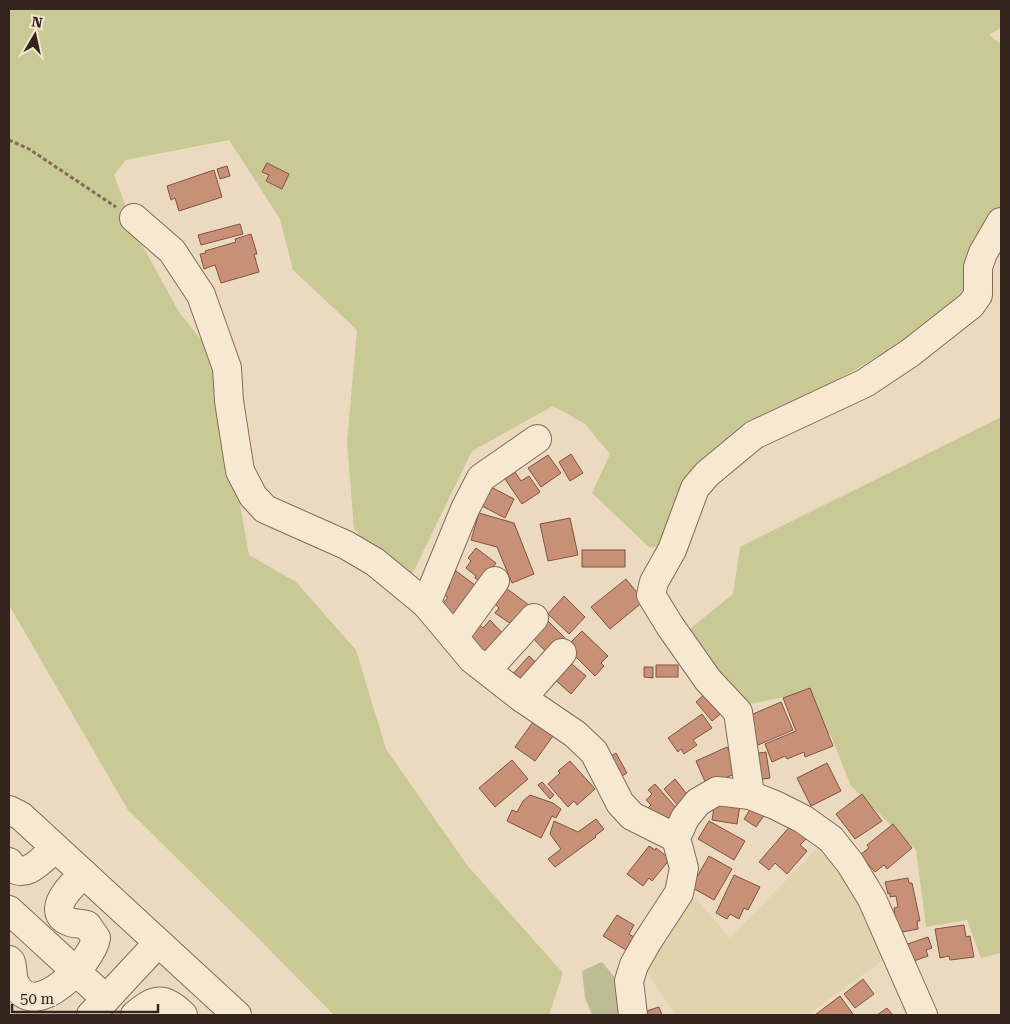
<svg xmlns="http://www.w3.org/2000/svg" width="1010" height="1024" font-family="'Roboto Serif',serif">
  <rect width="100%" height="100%" fill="#ebdac0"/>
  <!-- farmland -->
  <polygon fill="#e1d3ad" points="821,844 836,856 889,956 807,1015 675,1015 644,968 690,892 730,938"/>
  <!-- green -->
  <g fill="#c8c994">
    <polygon points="9,9 1001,9 1001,28 989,35 1001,44 1001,207 973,288 929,327 754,428 666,547 649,547 592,493 610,454 585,424 553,406 472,451 406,587 354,529 347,442 357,330 293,270 280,219 229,140 126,160 114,175 137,236 179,312 222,366 235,476 249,555 296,582 356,650 386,749 467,865 563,973 549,1015 334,1015 253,933 128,810 9,605"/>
    <polygon points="1001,417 1001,953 981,958 967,920 926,927 916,850 851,786 831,736 795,695 740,706 686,632 733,594 740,547"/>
  </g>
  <!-- cemetery -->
  <polygon fill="#bdbd94" points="602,962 621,985 626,1015 592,1015 585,997 582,971"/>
  <!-- building -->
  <g fill="#c89177" stroke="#815340">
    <polygon points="267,163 289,174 282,189 266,181 269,175 262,172"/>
    <polygon points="227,166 230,176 220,179 217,169"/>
    <polygon points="214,170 222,197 179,211 175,198 171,200 167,186"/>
    <polygon points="240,224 243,234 201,245 198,235"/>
    <polygon points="251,234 257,254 254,254 259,272 221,283 215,265 204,269 200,254 206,253 205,251 236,242 235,239"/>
    <polygon points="571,454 583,473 570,481 559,462"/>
    <polygon points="548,455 561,473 541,487 528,468"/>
    <polygon points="515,472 521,481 529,476 540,492 522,504 505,479"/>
    <polygon points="491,487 514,499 505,518 482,506"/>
    <polygon points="479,513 514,523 534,574 512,583 497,547 471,540"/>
    <polygon points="570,518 578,555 548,561 540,524"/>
    <polygon points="476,548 496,563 482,583 475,578 476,576 466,568 471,561 468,558"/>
    <rect x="582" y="550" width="43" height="17"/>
    <polygon points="456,571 479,588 454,616 441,606 448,597 444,595 450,586 447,583"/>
    <polygon points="626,579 644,601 610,629 591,607"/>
    <polygon points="506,588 529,605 514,626 495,613 499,608 495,604"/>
    <polygon points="564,596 585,617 569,634 548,614"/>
    <polygon points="490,620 506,637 485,656 466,636 479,624 483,628"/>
    <polygon points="547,620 565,638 548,654 531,636"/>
    <polygon points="582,631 608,656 601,663 604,666 595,676 566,647"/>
    <polygon points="529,656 541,667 522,687 510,677"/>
    <polygon points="567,660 586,676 571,694 552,677"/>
    <rect x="656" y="665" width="22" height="12"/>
    <polygon points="644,667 653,667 653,678 644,677"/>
    <polygon points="810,688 833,746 805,757 804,752 787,759 785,756 772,762 765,744 796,731 783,698"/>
    <polygon points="707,692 724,711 712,721 696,702"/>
    <polygon points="781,702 793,730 758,745 746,717"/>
    <polygon points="702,714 712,728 693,740 697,745 684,754 681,749 678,752 668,738"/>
    <polygon points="533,722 553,736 535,761 515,747"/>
    <polygon points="727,747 739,772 707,786 696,761"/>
    <polygon points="766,752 770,778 756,780 752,754"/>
    <polygon points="616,753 627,773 617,779 606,759"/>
    <polygon points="512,760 528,779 495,807 479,788"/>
    <polygon points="570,761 595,789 577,805 574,801 568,807 548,784 560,773 558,771"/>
    <polygon points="827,763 841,791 811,806 797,778"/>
    <polygon points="675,779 690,798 679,807 664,789"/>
    <polygon points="542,782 554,795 550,799 538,785"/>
    <polygon points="655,784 678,810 662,824 648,808 651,805 646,800 652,794 648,790"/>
    <polygon points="862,794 882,821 855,839 836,814"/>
    <polygon points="530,795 553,803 561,809 556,818 552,816 541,838 507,821 512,810 517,812 523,801"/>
    <polygon points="715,801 740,805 737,824 712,820"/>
    <polygon points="753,805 766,813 756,827 744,819"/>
    <polygon points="596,819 604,829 595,836 596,837 555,867 548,859 561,849 550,834 554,821 578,832"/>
    <polygon points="709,821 745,841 734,860 698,839"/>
    <polygon points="893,824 912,848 887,869 884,865 875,872 860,855 869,848 867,845"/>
    <polygon points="791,825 806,839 800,845 807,851 787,874 775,863 769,870 759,862"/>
    <polygon points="649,846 655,850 656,848 670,859 652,881 649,878 643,886 627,874"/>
    <polygon points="709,856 732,869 714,900 691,887"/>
    <polygon points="734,875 760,887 748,910 744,908 739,919 730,914 727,919 716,913"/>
    <polygon points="908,878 909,883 912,883 920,921 917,921 918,929 897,933 894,908 898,907 896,896 890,897 890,893 888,894 885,882"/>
    <polygon points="617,915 634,925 629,934 634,937 626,950 603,936"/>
    <polygon points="964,925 966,937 970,936 974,957 950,960 949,956 940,958 935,929"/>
    <polygon points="928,937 932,948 926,950 928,956 911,962 905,945"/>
    <polygon points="863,979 874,994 855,1008 844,994"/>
    <polygon points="840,996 853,1014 851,1015 815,1015"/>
    <polygon points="659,1007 662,1015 641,1015 640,1013"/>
    <polygon points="887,1008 893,1015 877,1015"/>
  </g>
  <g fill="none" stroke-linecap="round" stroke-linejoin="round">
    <defs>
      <g id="minor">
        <polyline points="134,218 172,251 201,295 227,368 229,401 240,471 253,496 265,509 346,545 375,562 426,604 472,659 522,698 575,734 594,752 620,803 632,816 676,838"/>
        <polyline points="426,604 465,509 481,478 537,439"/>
        <polyline points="454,637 495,581"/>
        <polyline points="487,670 534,618"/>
        <polyline points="522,698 562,653"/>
        <polyline points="750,795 738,712 708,680 670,626 651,595 654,582 672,550 695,488 707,474 754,435 865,383 910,353 971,305 978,295 978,267 983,253 1001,222"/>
        <polyline points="9,810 21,816 237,1015"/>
        <path d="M9 862C21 885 44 858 55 848"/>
        <polyline points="9,910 106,999"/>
        <path d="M9 960 11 962C13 969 12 979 16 985 35 1022 92 962 96 938L87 925C79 923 70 924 64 919 48 906 75 882 84 874"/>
        <polyline points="91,1015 158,943"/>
        <path d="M135 1015C155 998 164 996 183 1015"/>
        <polyline points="633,1015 629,981 634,965 647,942 679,893 684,868 676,838 685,818 698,802 717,791 750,795 775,805 803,819 831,839 850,863 872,899 923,1015"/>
      </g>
    </defs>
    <!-- minor casing -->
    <use href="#minor" stroke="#836b59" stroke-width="30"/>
    <!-- path -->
    <polyline stroke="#836b59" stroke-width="3" stroke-dasharray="4 2.5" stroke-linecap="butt" points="9,140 29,149 116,207"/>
    <!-- minor -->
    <use href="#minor" stroke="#f7e8d2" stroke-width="28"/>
  </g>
  <!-- border -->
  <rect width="1010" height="1024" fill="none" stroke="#33251d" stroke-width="20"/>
  <!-- north arrow -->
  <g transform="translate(35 35) rotate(9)" stroke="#f3e5cf" stroke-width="4" paint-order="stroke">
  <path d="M0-4L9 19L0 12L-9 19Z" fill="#33251d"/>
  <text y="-8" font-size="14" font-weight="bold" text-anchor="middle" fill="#33251d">N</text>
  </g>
  <!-- scale -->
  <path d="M12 1004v8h146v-8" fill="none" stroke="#33251d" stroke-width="2.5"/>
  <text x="20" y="1004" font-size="15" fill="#33251d" stroke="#f3e5cf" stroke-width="4" paint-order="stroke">50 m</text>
</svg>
